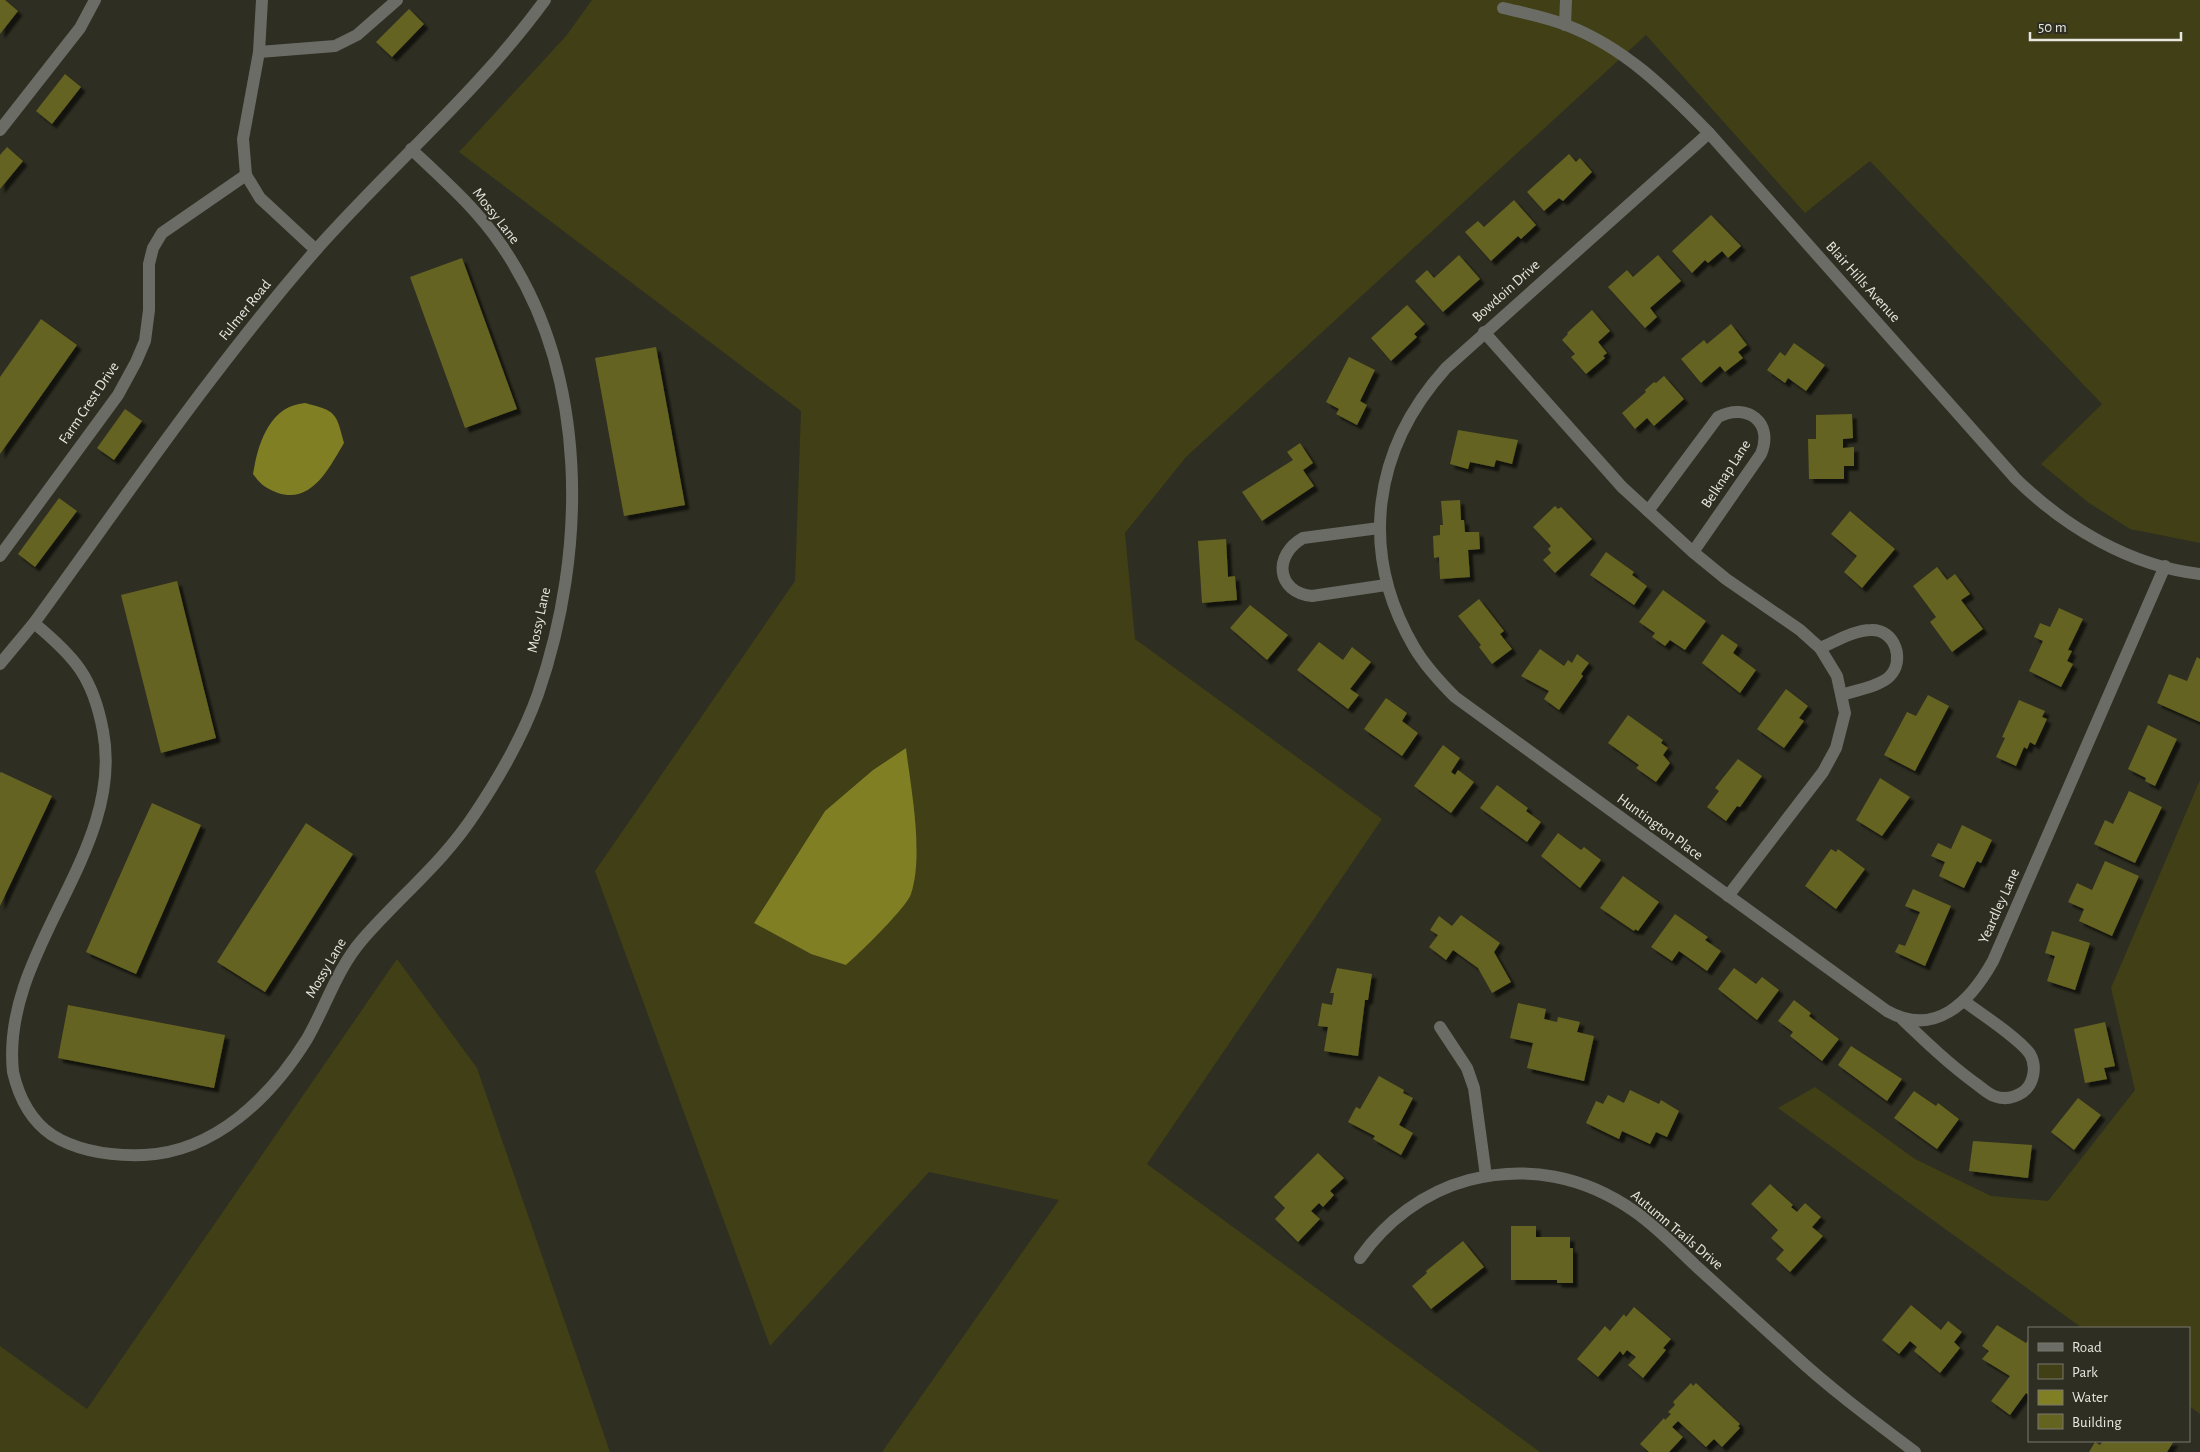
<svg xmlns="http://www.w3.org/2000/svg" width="2200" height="1452" font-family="'Alegreya Sans',sans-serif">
  <defs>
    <filter id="shadow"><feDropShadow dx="4.5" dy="4.5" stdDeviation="1" flood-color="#0009"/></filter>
  </defs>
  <rect width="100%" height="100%" fill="#2e2e22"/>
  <!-- green -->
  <g fill="#403f15" fill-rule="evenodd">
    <path d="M592 0H2200V543L2130 529 2089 503 2041 464 2102 404 1870 161 1805 213 1646 35 1186 457 1125 533 1135 639 1382 819 1147 1164 1540 1452H882L1059 1200 929 1172 770 1346 595 871 795 581 801 411 459 152 566 36ZM906 748 917 848 911 895 811 954 754 923 825 811 873 770Z"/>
    <polygon points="2200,780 2200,1414 2189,1406 2189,1328 2082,1328 1778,1108 1815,1087 1915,1159 1991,1196 2048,1201 2135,1090 2111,988"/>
    <polygon points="397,959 477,1068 610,1452 0,1452 0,1346 87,1409"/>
  </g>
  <!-- water -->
  <g fill="#817f24">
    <path d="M305 403C336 411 336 412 344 443 329 468 312 504 278 493 265 488 261 485 253 474 258 444 269 406 305 403Z"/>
    <path d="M906 748C911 790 924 854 911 894 907 907 859 954 846 965L811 954 754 923 825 811 873 770Z"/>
  </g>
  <!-- building -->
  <g fill="#656320" filter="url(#shadow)">
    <polygon points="0,0 5,0 18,11 0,34"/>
    <polygon points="409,9 424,24 392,57 376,42"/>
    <polygon points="65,74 81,87 52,124 36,111"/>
    <polygon points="7,147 23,161 0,189 0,155"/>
    <polygon points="1569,154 1576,162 1580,158 1592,172 1563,201 1559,198 1544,211 1527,192"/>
    <polygon points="1514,200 1536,225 1521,239 1518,236 1491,261 1465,232 1478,221 1484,227"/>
    <polygon points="1711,215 1741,246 1728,258 1722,251 1708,263 1705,260 1692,273 1672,251"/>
    <polygon points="1459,255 1480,279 1443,312 1415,281 1427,270 1434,278"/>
    <polygon points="1658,255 1681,281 1650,308 1657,317 1645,328 1608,287 1627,270 1633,277"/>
    <polygon points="462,258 517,409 465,428 410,277"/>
    <polygon points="1407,305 1425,324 1414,334 1417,337 1391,361 1371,338"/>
    <polygon points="1592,310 1610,331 1598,342 1607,353 1603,356 1605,358 1586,374 1571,357 1575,354 1562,340 1568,334 1567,333"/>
    <polygon points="41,319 77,345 0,454 0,377"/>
    <polygon points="1731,324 1747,345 1738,352 1743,358 1725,372 1720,366 1701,383 1681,359 1704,340 1707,344"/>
    <polygon points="1794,343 1825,365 1806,391 1788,378 1785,383 1767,370 1780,352 1785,356"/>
    <polygon points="656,347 685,505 624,516 595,358"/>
    <polygon points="1349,357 1375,370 1360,401 1367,405 1357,425 1336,414 1339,409 1326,402"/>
    <polygon points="1664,376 1684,399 1654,426 1647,418 1635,429 1622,413 1646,392 1645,390 1654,382 1656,383"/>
    <polygon points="125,409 142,421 114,460 97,448"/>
    <polygon points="1852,414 1853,438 1843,439 1843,448 1854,447 1854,466 1844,466 1844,479 1809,479 1808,439 1816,439 1816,415"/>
    <polygon points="1458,430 1518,440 1512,464 1496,460 1494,467 1470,462 1468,469 1450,464"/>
    <polygon points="1300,443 1313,463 1303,470 1314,486 1262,521 1242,492 1293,460 1287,452"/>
    <polygon points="59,498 77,511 35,567 18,554"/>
    <polygon points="1460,500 1461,520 1464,520 1465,532 1479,532 1480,549 1468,550 1470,577 1440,579 1439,557 1434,558 1433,536 1440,535 1440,525 1443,525 1441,501"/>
    <polygon points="1555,506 1558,509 1561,507 1592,539 1555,573 1543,560 1551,553 1548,549 1551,546 1533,527"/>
    <polygon points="1850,511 1895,549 1862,588 1844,572 1857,556 1831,534"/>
    <polygon points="1226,539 1228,577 1235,576 1237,600 1202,603 1198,541"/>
    <polygon points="1606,552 1634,572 1632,575 1647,586 1634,605 1590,575"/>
    <polygon points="1937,567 1947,580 1955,574 1970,594 1961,600 1983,629 1952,652 1930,622 1936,617 1913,586"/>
    <polygon points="177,581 216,738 161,753 121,595"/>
    <polygon points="1663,590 1706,621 1685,650 1670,640 1665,646 1652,637 1655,633 1639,622"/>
    <polygon points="1479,599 1504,631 1500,634 1512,649 1492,664 1479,647 1481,645 1458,616"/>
    <polygon points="1250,605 1288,635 1267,660 1230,628"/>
    <polygon points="2059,608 2083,619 2068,650 2072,651 2067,661 2073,664 2061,687 2029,671 2043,641 2034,637 2040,623 2050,627"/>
    <polygon points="1722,634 1738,645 1733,653 1756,670 1740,693 1702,663"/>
    <polygon points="1319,642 1343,660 1352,647 1371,662 1350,689 1359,695 1348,709 1297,670"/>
    <polygon points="1540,649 1564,666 1568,660 1572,663 1577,654 1589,663 1581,674 1583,676 1559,710 1544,699 1549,691 1521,676"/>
    <polygon points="2197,657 2200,659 2200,722 2157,703 2169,674 2187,681"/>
    <polygon points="1786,689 1808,706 1799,718 1804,721 1784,748 1757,729"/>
    <polygon points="1928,695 1949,706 1915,771 1884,755 1907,712 1916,716"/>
    <polygon points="1386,698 1407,713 1402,721 1418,733 1402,756 1364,729"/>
    <polygon points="2019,700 2045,711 2042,717 2047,719 2035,745 2030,742 2027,749 2024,747 2016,766 1996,757 2005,738 2002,737"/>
    <polygon points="1628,715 1663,740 1661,743 1668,748 1663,755 1670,763 1656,782 1636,768 1639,765 1608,743"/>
    <polygon points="2148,725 2177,739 2155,786 2145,781 2146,778 2128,769"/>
    <polygon points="1443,745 1460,758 1451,772 1455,775 1458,770 1474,782 1451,813 1414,786"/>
    <polygon points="1738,759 1762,776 1740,807 1737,806 1726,821 1707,807 1719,791 1715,788"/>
    <polygon points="1,772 52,796 0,906 0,773"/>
    <polygon points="1880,778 1910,797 1882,836 1856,820"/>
    <polygon points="1497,785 1528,808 1526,811 1541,822 1527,842 1480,808"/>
    <polygon points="2129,791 2162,807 2135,863 2094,844 2105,820 2113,824"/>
    <polygon points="152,803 201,825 136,974 86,952"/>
    <polygon points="306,823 353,854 265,992 217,962"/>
    <polygon points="1962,825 1992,840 1981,863 1977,861 1964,888 1939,876 1945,862 1931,856 1938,843 1951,849"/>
    <polygon points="1558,833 1581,850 1584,847 1601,860 1580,888 1541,856"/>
    <polygon points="1831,849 1836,852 1838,849 1865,869 1836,909 1805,886"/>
    <polygon points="2105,861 2139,876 2112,936 2079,921 2084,909 2068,902 2077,883 2092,890"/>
    <polygon points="1623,876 1659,902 1638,931 1635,929 1634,931 1600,908"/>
    <polygon points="1913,889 1951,906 1925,966 1895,952 1899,944 1905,946 1920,912 1905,906"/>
    <polygon points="1675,914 1708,937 1705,940 1721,951 1707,971 1679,951 1672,961 1651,947"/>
    <polygon points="1461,915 1500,943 1494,952 1511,982 1492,993 1478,968 1453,950 1446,960 1429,947 1438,935 1430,930 1439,916 1452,926"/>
    <polygon points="2052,931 2090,943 2075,990 2047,981 2055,956 2045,953"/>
    <polygon points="1337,968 1372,974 1368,1000 1365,1000 1358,1056 1324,1051 1328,1027 1318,1026 1322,1003 1332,1005 1334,993 1330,993"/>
    <polygon points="1734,968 1756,984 1762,977 1779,990 1757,1020 1718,989"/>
    <polygon points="1794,1000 1811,1013 1809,1016 1839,1039 1822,1061 1790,1036 1793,1032 1778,1021"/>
    <polygon points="1518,1003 1546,1009 1544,1019 1557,1022 1558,1017 1580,1022 1577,1032 1594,1036 1584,1081 1527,1068 1533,1043 1510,1038"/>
    <polygon points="68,1005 225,1035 214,1088 58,1058"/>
    <polygon points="2105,1022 2115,1066 2104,1068 2107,1079 2085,1083 2074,1029"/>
    <polygon points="1851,1046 1902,1079 1887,1101 1838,1065"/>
    <polygon points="1379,1076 1404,1090 1403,1093 1413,1098 1399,1125 1413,1133 1401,1155 1373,1139 1375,1136 1348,1122 1356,1107 1360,1109"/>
    <polygon points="1630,1090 1659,1104 1661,1100 1679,1111 1667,1137 1656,1132 1650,1144 1622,1131 1619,1139 1586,1123 1596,1101 1603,1104 1608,1095 1624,1103"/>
    <polygon points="1914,1091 1936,1106 1938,1103 1959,1119 1937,1149 1894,1118"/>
    <polygon points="2078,1098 2101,1115 2074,1150 2051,1132"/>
    <polygon points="1973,1141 2032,1145 2028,1178 1969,1171"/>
    <polygon points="1318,1153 1344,1178 1330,1191 1334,1195 1323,1207 1319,1203 1311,1211 1320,1219 1298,1242 1275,1219 1285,1208 1274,1197"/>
    <polygon points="1770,1184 1793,1205 1791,1207 1797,1212 1805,1203 1821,1217 1812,1227 1823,1236 1790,1272 1776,1259 1784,1250 1771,1238 1778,1230 1751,1204"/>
    <polygon points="1511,1226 1536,1226 1536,1237 1570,1237 1570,1248 1573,1248 1573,1283 1557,1283 1557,1280 1511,1280"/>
    <polygon points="1463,1241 1484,1267 1431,1309 1412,1286 1427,1273 1426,1271"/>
    <polygon points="1911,1305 1941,1330 1948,1321 1962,1332 1954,1342 1960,1348 1940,1373 1914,1351 1917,1347 1910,1341 1899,1354 1882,1340"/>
    <polygon points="1634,1307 1671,1339 1663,1348 1666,1350 1643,1378 1628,1365 1636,1357 1627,1350 1623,1355 1620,1351 1598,1377 1577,1359 1605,1326 1610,1331 1624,1314 1626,1317"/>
    <polygon points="1997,1325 2026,1343 2029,1339 2029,1395 2026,1393 2010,1415 1991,1401 2010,1376 1982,1359 1989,1351 1982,1346"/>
    <polygon points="1691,1383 1693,1386 1696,1383 1740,1424 1738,1426 1740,1428 1722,1447 1714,1439 1706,1447 1678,1421 1672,1427 1683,1437 1669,1452 1649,1452 1640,1444 1664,1418 1665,1420 1671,1414 1668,1412 1675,1405 1673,1402"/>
    <polygon points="2103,1441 2174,1441 2167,1452 2089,1452 2095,1442 2100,1445"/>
  </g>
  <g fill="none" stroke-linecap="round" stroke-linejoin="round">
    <!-- minor -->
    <g stroke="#6b6c66" stroke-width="12">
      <polyline points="262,0 259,52 243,139 246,175 260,198 316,250"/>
      <path d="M1503 8C1524 13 1546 17 1566 25 1624 47 1666 89 1709 133L2016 479C2065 527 2130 566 2200 574"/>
      <polyline points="1565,25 1566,0"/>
      <polyline points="259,52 335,46 357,35 397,0"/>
      <polyline points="0,130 80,28 95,0"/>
      <path d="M1709 133 1446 368C1373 449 1358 551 1414 647 1425 666 1440 682 1455 697L1887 1011C1935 1038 1970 1002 1993 961L2165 566"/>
      <polyline points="1484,332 1622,487 1693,552 1726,579 1800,630 1820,648 1837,676 1845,713 1836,748 1823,772 1728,896"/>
      <path d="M1648 511 1718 417C1748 402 1774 423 1761 454L1693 552"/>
      <path d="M1379 528 1303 538C1273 555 1276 592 1312 596L1386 585"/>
      <polyline points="0,556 118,395 136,362 145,341 149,310 149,264 153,248 162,233 246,175"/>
      <path d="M34 623C75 657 93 677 103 731 126 852 0 950 13 1072 19 1098 30 1120 52 1135 79 1152 113 1156 144 1155 215 1152 271 1097 307 1039 326 1006 337 969 362 940 401 895 443 863 476 812 500 776 523 736 538 694 587 552 590 375 502 246 477 209 444 180 411 149"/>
      <path d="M1820 648C1835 642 1854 630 1871 630 1895 629 1906 661 1889 677 1878 687 1856 690 1842 695"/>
      <path d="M0 664 34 623C125 498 213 368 315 251 390 166 478 92 545 0"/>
      <path d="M1903 1020C1926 1042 1949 1064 1975 1083 1981 1087 1987 1093 1994 1096 2004 1100 2014 1098 2023 1092 2034 1084 2037 1066 2030 1054 2019 1038 1981 1014 1964 1001"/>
      <polyline points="1440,1027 1467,1068 1474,1088 1486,1176"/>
      <path d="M1360 1258C1386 1221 1424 1192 1469 1180 1527 1165 1584 1176 1634 1211 1656 1226 1676 1247 1696 1266 1728 1295 1761 1325 1794 1355 1832 1390 1874 1421 1915 1452"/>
    </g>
  </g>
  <g text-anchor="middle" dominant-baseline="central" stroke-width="4" stroke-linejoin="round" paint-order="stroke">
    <!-- street labels -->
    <g font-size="15" fill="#e7e7e0" stroke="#2e2e22">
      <text transform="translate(496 216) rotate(52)">Mossy Lane</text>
      <text transform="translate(1863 282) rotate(48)">Blair Hills Avenue</text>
      <text transform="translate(1506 291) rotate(-42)">Bowdoin Drive</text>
      <text transform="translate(245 310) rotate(-51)">Fulmer Road</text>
      <text transform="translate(89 403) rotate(-56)">Farm Crest Drive</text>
      <text transform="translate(1726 474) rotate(-57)">Belknap Lane</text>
      <text transform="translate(539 620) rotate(-78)">Mossy Lane</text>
      <text transform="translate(1660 827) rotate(36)">Huntington Place</text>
      <text transform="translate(1999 906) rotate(-66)">Yeardley Lane</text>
      <text transform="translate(326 968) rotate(-60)">Mossy Lane</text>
      <text transform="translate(1677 1230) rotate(40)">Autumn Trails Drive</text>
    </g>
  </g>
  <!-- legend -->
  <rect x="2028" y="1327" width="162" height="115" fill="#2e2e22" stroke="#78786e"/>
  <rect x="2038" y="1343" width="25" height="8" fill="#6b6c66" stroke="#78786e"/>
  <text x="2072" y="1352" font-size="15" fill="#e7e7e0">Road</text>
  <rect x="2038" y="1364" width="25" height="15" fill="#403f15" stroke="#78786e"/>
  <text x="2072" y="1377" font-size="15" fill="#e7e7e0">Park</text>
  <rect x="2038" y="1390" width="25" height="15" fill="#817f24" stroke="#78786e"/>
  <text x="2072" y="1402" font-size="15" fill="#e7e7e0">Water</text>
  <rect x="2038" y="1414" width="25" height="15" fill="#656320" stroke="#78786e"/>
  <text x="2072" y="1427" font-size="15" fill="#e7e7e0">Building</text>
  <!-- scale -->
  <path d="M2030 32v8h151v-8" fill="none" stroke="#e7e7e0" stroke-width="2.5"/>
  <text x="2038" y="32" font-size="15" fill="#e7e7e0" stroke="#2e2e22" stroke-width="4" paint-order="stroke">50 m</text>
</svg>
